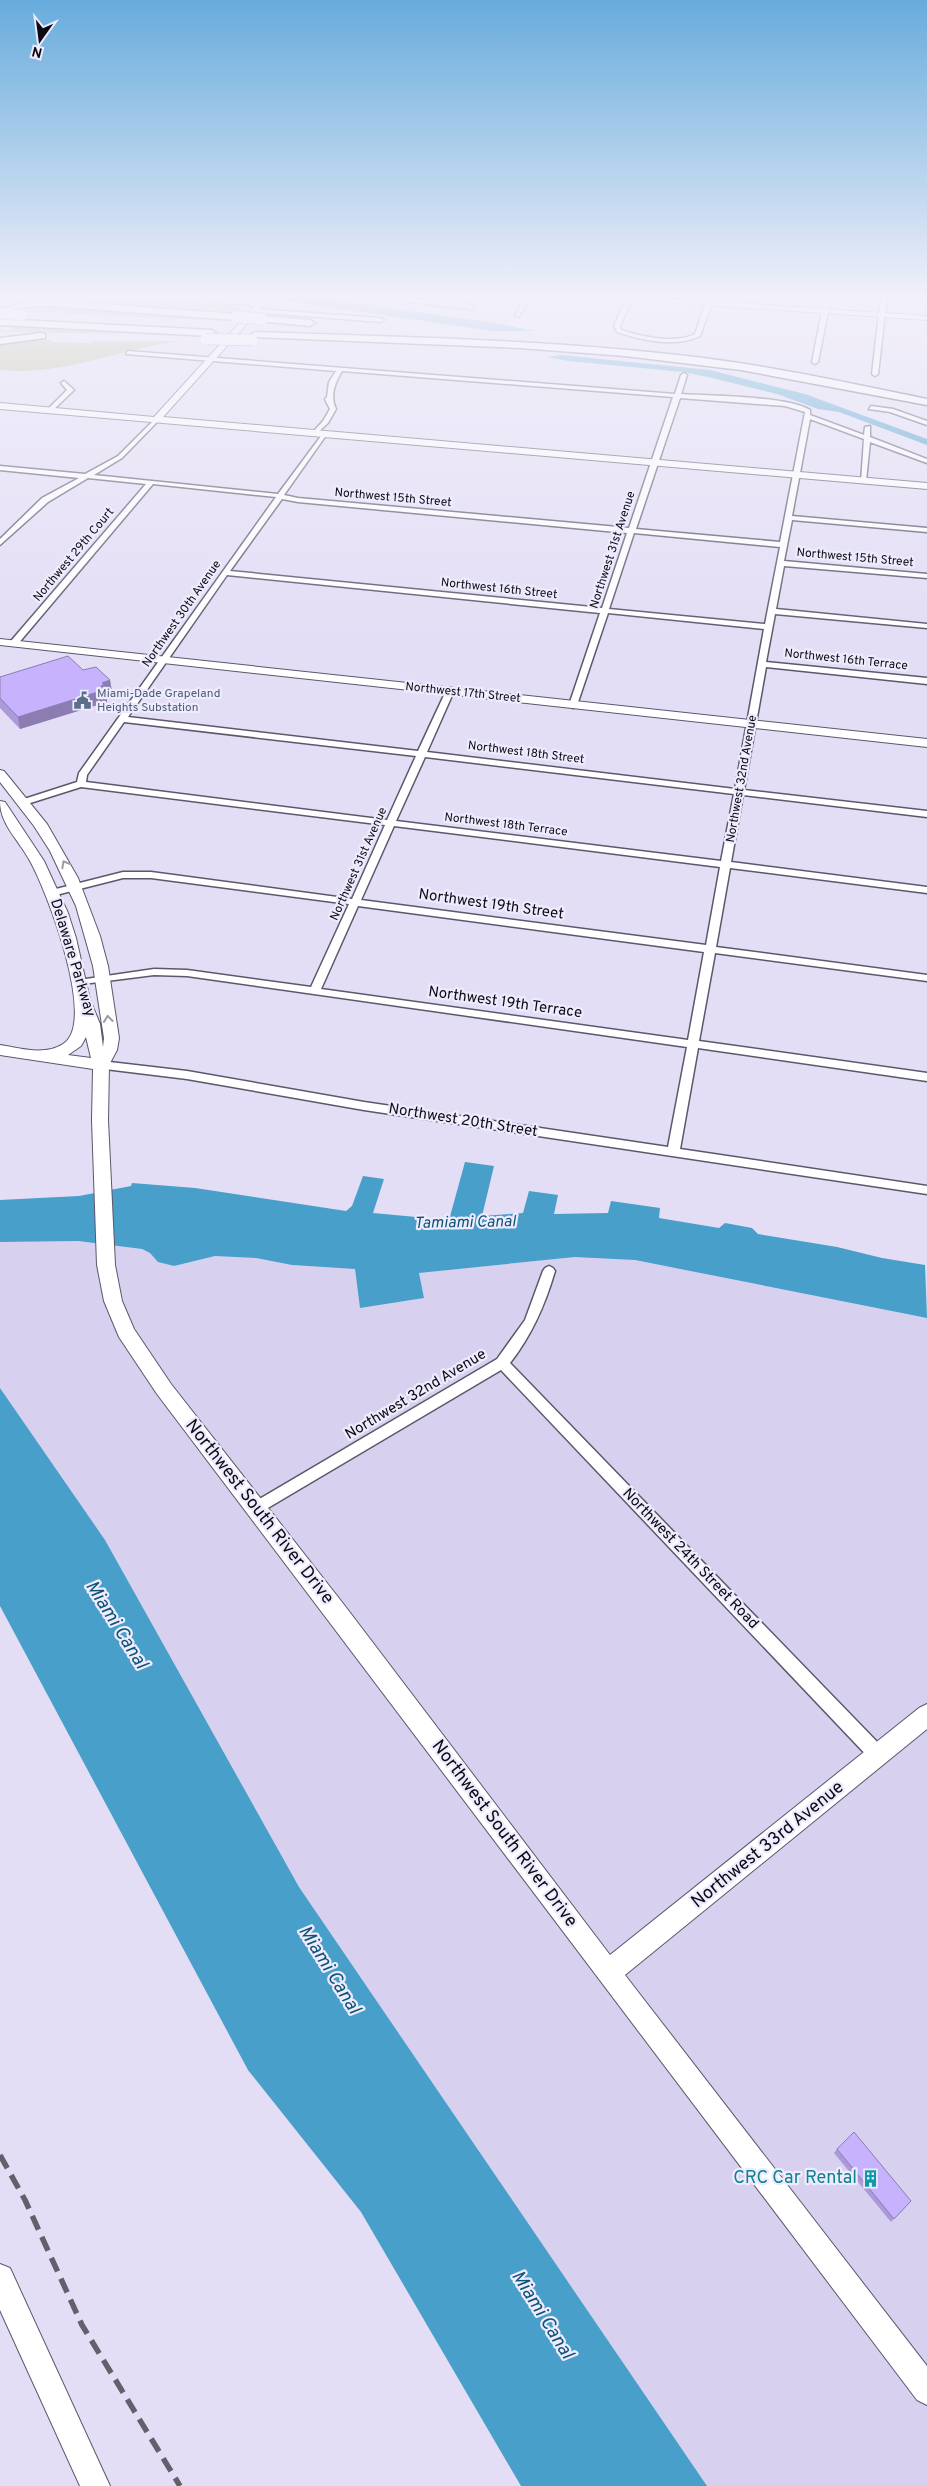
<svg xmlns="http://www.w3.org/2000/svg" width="927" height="2486" font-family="Overpass,sans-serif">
  <rect width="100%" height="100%" fill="#e3ddf5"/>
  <!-- built -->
  <polygon fill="#d8d0ef" points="78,1241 142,1249 150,1253 158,1262 174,1266 215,1256 256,1258 292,1265 355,1269 360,1308 424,1298 419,1273 575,1257 603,1257 635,1260 927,1318 927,2486 707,2486 299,1887 105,1540 0,1388 0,1242"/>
  <!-- green -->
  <g fill="#b3b684">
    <polygon points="61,296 201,296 235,307 247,309 241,315 75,300"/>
    <polygon points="39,304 226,318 223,321 35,312 39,307 23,308"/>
    <polygon points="14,327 133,334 0,332 0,330 10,331"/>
    <path d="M53 340 51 342 90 343 92 341H179C117 350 64 376 0 370V342Z"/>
  </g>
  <!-- water -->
  <g fill="#479fca">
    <polygon points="266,296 310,297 489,322 535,331 493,331 292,302"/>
    <polygon points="561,355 710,370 805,394 927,439 927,445 839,412 818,409 777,394 708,377 683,372 568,361 547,357"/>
    <polygon points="465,1162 494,1166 482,1216 523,1213 529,1191 558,1195 554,1214 608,1213 611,1201 660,1208 659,1218 719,1228 725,1223 752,1228 758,1234 837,1247 882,1258 925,1265 927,1318 635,1260 575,1257 419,1273 424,1298 360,1308 355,1269 292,1265 256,1258 215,1256 174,1266 158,1262 150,1253 142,1249 78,1241 0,1242 0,1200 79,1196 131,1186 132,1183 195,1188 346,1211 352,1206 363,1176 384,1179 373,1213 449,1220"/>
    <polygon points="0,1388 105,1540 299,1887 707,2486 521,2486 361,2212 248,2070 0,1606"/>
  </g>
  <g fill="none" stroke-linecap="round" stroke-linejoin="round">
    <defs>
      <g id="street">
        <polygon points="205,296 214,296 264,304 261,306 226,303"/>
        <polygon points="393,296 464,303 475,307 472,309 410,302"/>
        <polygon points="525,296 531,296 519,316 515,316"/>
        <path d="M624 296H630L631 301 620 326 621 330C642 337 675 344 695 334L708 296H714L700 336C676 348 641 340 617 332L614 326 625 301Z"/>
        <polygon points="825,296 831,296 818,362 815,364 812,362"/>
        <polygon points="881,296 887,296 878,374 875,376 872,374"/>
        <polygon points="255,309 381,318 384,320 381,322 253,312"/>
        <path d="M128 351 675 394 681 375 684 373 687 375 681 394C711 396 787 396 810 410V415L864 435 865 427 870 426V437L927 459V463L870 442 866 481 861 482 864 439 810 419 792 516 927 528V532L792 520 784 561 927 574V578L784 566 776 609 927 624V628L775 614 766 662 927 678V684L766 667 744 790 927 811V817L743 795 731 862 927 887V893L730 868 716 947 927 975V981L715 953 699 1041 927 1073V1081L698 1048 680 1149 927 1186V1194L364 1110 187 1079 97 1068 95 1065 101 1061 187 1071 364 1102 668 1147 687 1047 187 976 154 975 75 985V981L79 980 154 969 187 970 311 987 349 904 151 878H123L52 896 47 893 48 891 123 872H151L352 899 385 825 81 787 27 804H21V800L77 782 79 773 276 497 153 484 17 645H11V641L146 484 88 478 48 502 0 545V539L42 498 79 478 0 470V466L85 474 118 456 156 418 159 420 158 421 122 458 94 475 278 494 324 432 327 434 284 495 298 498 629 528 673 397 342 371C334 384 330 397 336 409L328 423 315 435 312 433 323 421 330 409 325 399 327 397 329 382 336 371 126 354ZM680 398 785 406 805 412 780 542 636 529ZM282 499 298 502 627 533 602 608 230 571ZM634 533 780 547 765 624 609 609ZM227 575 600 613 569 705 573 708 577 705 608 613 764 629 735 789 427 752 454 691 450 688 446 691 418 751 128 717ZM124 722 416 756 387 820 86 782 87 775ZM425 757 734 794 721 861 396 821ZM394 826 720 867 706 945 361 900ZM358 906 704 952 688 1040 321 989Z"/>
        <polygon points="64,381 74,390 51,412 47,412 47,410 67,390 61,383"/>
        <polygon points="871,406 893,409 927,421 927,425 890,412 869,409"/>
        <path d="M549 1266 553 1268 555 1271C545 1305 532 1335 510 1363L884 1749 886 1755 884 1761 878 1763 872 1761 501 1370 261 1512 256 1514 251 1512 249 1508 251 1504 497 1359 525 1320 543 1271 545 1268Z"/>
      </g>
      <g id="secondary">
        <polygon points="264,296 272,296 163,417 927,483 927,489 0,409 0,403 154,417"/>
        <polygon points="599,296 635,296 927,316 927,320 603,298"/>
        <polygon points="0,639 927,739 927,747 0,645"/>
        <path d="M0 770 4 771 47 824 78 878 100 936 108 966 119 1038 117 1050 109 1065 108 1120 115 1265 122 1301 134 1329 171 1384 345 1606 610 1955 919 1708 927 1704V1729L625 1975 927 2366V2405L917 2400 157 1394 119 1337 104 1301 97 1265 92 1120 93 1069 0 1055V1045C20 1048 44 1056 63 1044 98 1023 46 889 30 861 19 840 0 825 0 801L5 802 44 861 68 913 76 938 90 1000 100 1024 103 1047 104 1038 93 966 76 906 50 851 34 826 0 782ZM86 1037 91 1058 68 1055 81 1046Z"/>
        <polygon points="0,2264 10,2268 110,2486 80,2486 0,2310"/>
      </g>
      <g id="highway">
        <polygon points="49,300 236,314 241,317 236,320 49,306 28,307 6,313 1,310 27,301"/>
        <polygon points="262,316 310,320 315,323 310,326 258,321 257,319"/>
        <polygon points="0,319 211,330 216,333 211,336 0,325"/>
        <path d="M255 332C396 337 537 339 678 355 762 364 844 382 927 399V405L741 370 625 356 520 348 251 337 250 335Z"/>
        <polygon points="41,333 45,334 45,338 0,344 0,338"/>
      </g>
    </defs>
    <!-- street casing -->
    <use href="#street" stroke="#5c576b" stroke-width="3"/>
    <!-- secondary casing -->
    <use href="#secondary" stroke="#5c576b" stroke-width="2"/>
    <!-- highway casing -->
    <use href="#highway" stroke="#5c576b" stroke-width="3"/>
    <!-- street -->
    <use href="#street" fill="#fff" fill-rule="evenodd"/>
    <!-- secondary -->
    <use href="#secondary" fill="#fff" fill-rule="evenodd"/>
    <!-- highway -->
    <use href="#highway" fill="#fff" fill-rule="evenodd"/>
    <!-- rail -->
    <polyline stroke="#63606d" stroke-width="5.5" stroke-dasharray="15 8" stroke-linecap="butt" points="0,2155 25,2200 82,2325 180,2486"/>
    <defs>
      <g id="highway-bridge">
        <polyline points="0,313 21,315"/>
        <polyline points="236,317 262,319"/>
        <polyline points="206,339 252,340"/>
      </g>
    </defs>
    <!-- highway-bridge casing -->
    <use href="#highway-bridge" stroke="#5c576b" stroke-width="12" stroke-linecap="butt"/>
    <!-- highway-bridge -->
    <use href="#highway-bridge" stroke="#fff" stroke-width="11"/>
  </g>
  <!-- wall -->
  <g fill="#ab9ada">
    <polygon points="83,670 110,680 112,692 106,694 107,702 20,729 0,708 0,677"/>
    <polygon points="837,2149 911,2201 891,2222 834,2153"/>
  </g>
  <!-- shaded-wall -->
  <polygon fill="#8b7db1" points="110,680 112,692 106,694 107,702 20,729 18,717 101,686 102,683"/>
  <!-- building -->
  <g fill="#c7b3fd" stroke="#8b7db1">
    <polygon points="68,656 83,670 96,667 110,680 102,683 104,685 101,686 104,690 18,717 0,698 0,677"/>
    <polygon points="854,2132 911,2201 894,2219 837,2149"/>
  </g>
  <!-- one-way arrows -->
  <defs><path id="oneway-chevron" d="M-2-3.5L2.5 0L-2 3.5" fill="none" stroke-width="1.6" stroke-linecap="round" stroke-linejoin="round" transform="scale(1.25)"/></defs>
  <g stroke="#9e9da0">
    <use href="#oneway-chevron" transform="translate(65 864) rotate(-118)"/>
    <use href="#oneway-chevron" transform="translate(108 1019) rotate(-96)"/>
  </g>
  <!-- sky -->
  <linearGradient id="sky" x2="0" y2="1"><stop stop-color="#67acdc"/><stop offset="0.46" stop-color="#f2f0fa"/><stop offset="1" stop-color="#f2f0fa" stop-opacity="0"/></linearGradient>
  <rect width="927" height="644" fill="url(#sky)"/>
  <!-- icons -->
  <defs>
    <symbol id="civic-bare" viewBox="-9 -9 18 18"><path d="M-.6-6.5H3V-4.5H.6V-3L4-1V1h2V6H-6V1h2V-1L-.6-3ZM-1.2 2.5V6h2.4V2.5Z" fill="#5c6f8a" stroke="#efebfe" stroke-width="2.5" paint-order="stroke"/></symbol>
    <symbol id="building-bare" viewBox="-9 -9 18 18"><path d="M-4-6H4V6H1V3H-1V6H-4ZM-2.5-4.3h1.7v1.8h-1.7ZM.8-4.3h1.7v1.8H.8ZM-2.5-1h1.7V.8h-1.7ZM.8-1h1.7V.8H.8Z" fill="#0f9aa8" stroke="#efebfe" stroke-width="2.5" paint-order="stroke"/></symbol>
  </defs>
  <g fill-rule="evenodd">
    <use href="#civic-bare" x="70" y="688" width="25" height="25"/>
    <use href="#building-bare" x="858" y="2166" width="25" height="25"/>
  </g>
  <g text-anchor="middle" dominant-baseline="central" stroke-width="4.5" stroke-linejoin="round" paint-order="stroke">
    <!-- far-street labels -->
    <g font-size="12" fill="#0d0b12" stroke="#efebfe">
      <text transform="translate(393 498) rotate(5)">Northwest 15th Street</text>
      <text transform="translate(613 550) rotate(-72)">Northwest 31st Avenue</text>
      <text transform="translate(74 555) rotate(-50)">Northwest 29th Court</text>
      <text transform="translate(855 558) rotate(5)">Northwest 15th Street</text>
      <text transform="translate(499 589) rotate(6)">Northwest 16th Street</text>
      <text transform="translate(182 614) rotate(-55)">Northwest 30th Avenue</text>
      <text transform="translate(846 660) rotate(6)">Northwest 16th Terrace</text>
      <text transform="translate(463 693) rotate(6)">Northwest 17th Street</text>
      <text transform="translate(526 753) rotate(7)">Northwest 18th Street</text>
      <text transform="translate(742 779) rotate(-80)">Northwest 32nd Avenue</text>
      <text transform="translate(506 825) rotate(7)">Northwest 18th Terrace</text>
      <text transform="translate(359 864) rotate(-66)">Northwest 31st Avenue</text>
    </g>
    <!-- far-service labels -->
    <g font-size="12" fill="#4e5e75" stroke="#efebfe" text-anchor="start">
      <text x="97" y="694">Miami-Dade Grapeland<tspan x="97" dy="14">Heights Substation</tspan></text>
    </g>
    <!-- street labels -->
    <g font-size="15" fill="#0d0b12" stroke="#efebfe">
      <text transform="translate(491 905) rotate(8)">Northwest 19th Street</text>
      <text transform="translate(72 958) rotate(73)">Delaware Parkway</text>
      <text transform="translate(505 1003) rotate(8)">Northwest 19th Terrace</text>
      <text transform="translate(463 1121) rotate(9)">Northwest 20th Street</text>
      <text transform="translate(416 1395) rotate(-31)">Northwest 32nd Avenue</text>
      <text transform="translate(690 1559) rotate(46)">Northwest 24th Street Road</text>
    </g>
    <!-- water labels -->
    <g font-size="16" font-style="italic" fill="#0d5472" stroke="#efebfe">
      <text transform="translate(465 1223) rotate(-1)">Tamiami Canal</text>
    </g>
    <!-- near-street labels -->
    <g font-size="18" fill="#0d0b12" stroke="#efebfe">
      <text transform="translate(259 1512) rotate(52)">Northwest South River Drive</text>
      <text transform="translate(504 1834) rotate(53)">Northwest South River Drive</text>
      <text transform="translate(768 1845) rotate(-39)">Northwest 33rd Avenue</text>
    </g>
    <!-- near-culture labels -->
    <g font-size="18" fill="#0d838f" stroke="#efebfe" text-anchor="end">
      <text x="857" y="2178">CRC Car Rental</text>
    </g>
    <!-- near-water labels -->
    <g font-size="19" font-style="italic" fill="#0d5472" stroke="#efebfe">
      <text transform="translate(116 1625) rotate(58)">Miami Canal</text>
      <text transform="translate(329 1970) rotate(58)">Miami Canal</text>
      <text transform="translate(542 2315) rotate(58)">Miami Canal</text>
    </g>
  </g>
  <!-- north arrow -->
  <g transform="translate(40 40) rotate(194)" stroke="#efebfe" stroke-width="4" paint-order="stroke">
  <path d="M0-4L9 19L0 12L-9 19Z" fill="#0d0b12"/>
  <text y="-8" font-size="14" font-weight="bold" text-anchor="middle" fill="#0d0b12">N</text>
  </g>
</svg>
